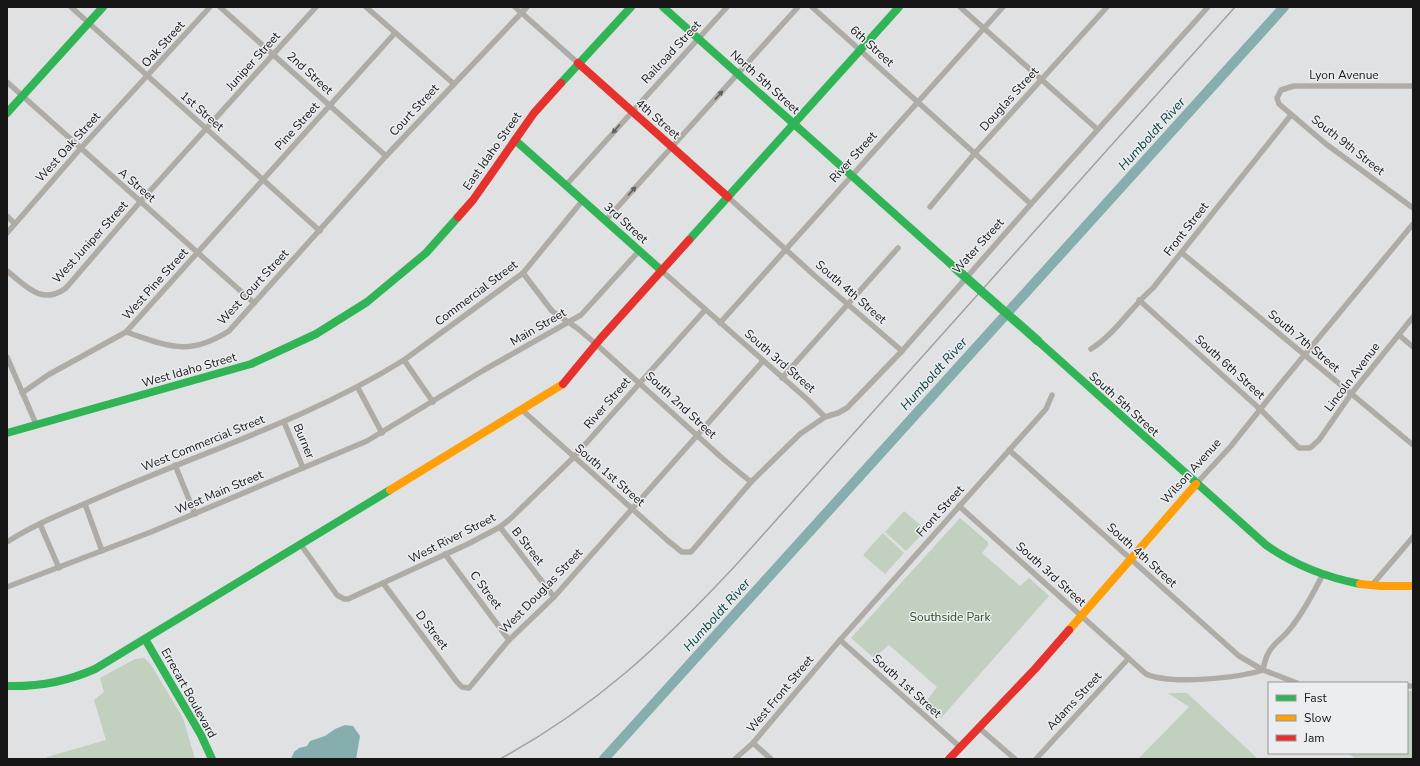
<svg xmlns="http://www.w3.org/2000/svg" width="1420" height="766" font-family="'Nunito Sans',sans-serif">
  <rect width="100%" height="100%" fill="#e0e1e2"/>
  <!-- green -->
  <g fill="#c1d0bf">
    <polygon points="904,511 926,530 906,551 885,532"/>
    <polygon points="960,518 988,542 988,545 982,553 1020,586 1029,578 1049,596 941,718 925,703 937,687 889,645 874,658 851,638"/>
    <polygon points="883,533 904,553 885,574 863,555"/>
    <polygon points="144,658 150,663 183,718 195,759 47,759 47,757 106,740 94,700 104,692 100,678 135,659"/>
    <polygon points="1407,691 1413,691 1413,759 1355,759 1349,753 1407,753"/>
    <polygon points="1168,693 1187,693 1258,759 1138,759 1189,707"/>
  </g>
  <!-- water -->
  <polygon fill="#86aeaf" points="345,725 353,726 360,736 356,759 291,759 294,752 299,748 307,746 310,741 325,736 335,729"/>
  <g fill="none" stroke-linecap="round" stroke-linejoin="round">
    <!-- river -->
    <polyline stroke="#86aeaf" stroke-width="10" points="604,759 1284,7"/>
    <!-- street -->
    <g stroke="#afaba6" stroke-width="5.5">
      <polyline points="71,7 320,231"/>
      <polyline points="220,7 386,156"/>
      <polyline points="366,7 454,84"/>
      <polyline points="515,7 578,63"/>
      <polyline points="812,7 1031,204"/>
      <polyline points="960,7 1097,129"/>
      <polyline points="7,82 254,303"/>
      <polyline points="1413,86 1294,86 1281,90 1277,98 1279,104 1326,144 1413,208"/>
      <polyline points="567,184 727,7"/>
      <polyline points="728,197 815,276 902,351"/>
      <polyline points="930,207 975,153 1107,7"/>
      <polyline points="7,216 14,223"/>
      <polyline points="606,220 798,7"/>
      <polyline points="7,233 80,149 210,7"/>
      <polyline points="1182,253 1413,445"/>
      <path d="M7 271C26 286 42 306 66 288L140 202 316 7"/>
      <polyline points="662,271 808,400 825,417"/>
      <polyline points="523,273 552,311 577,328 596,344 722,458 751,482"/>
      <polyline points="1139,300 1261,410 1299,448 1310,448 1319,440 1351,394 1413,317"/>
      <polyline points="720,323 1003,7"/>
      <path d="M126 332C168 346 188 357 229 331L386 156 527 7"/>
      <polyline points="1399,335 1413,347"/>
      <path d="M1091 349C1116 333 1131 307 1153 288L1291 115"/>
      <polyline points="7,357 36,424"/>
      <polyline points="404,360 433,402"/>
      <polyline points="782,378 898,248"/>
      <polyline points="358,388 382,433"/>
      <polyline points="22,393 48,375 126,332 395,33"/>
      <polyline points="522,410 667,540 682,552 691,552 751,482 800,434 825,417 838,413 847,408 902,351 1031,204 1208,7"/>
      <polyline points="284,422 303,468"/>
      <polyline points="1009,450 1239,656 1263,670 1297,683"/>
      <polyline points="175,465 195,514"/>
      <polyline points="1196,484 1231,446 1278,387 1413,224"/>
      <polyline points="85,504 102,551"/>
      <path d="M959 506 1146 674C1170 685 1238 678 1263 670"/>
      <polyline points="40,524 59,568"/>
      <polyline points="500,527 554,597"/>
      <path d="M7 542C40 521 78 507 114 491 212 449 314 416 404 360L523 273 583 200"/>
      <polyline points="301,545 337,595 344,599 348,599 468,544 500,527 509,520 573,458 705,310"/>
      <polyline points="445,554 509,640"/>
      <polyline points="383,583 457,682 462,687 469,688 509,640 554,597 763,361"/>
      <polyline points="1372,585 1413,537"/>
      <polyline points="7,587 151,532 367,441 484,370 581,315 639,251"/>
      <polyline points="840,640 960,747"/>
      <path d="M1263 670C1268 642 1279 645 1293 625 1305 609 1314 592 1323 574"/>
      <polyline points="1407,686 1413,686"/>
      <polyline points="978,727 1015,759"/>
      <polyline points="753,743 771,759"/>
      <polyline points="735,759 753,743 840,640 1046,409 1052,395"/>
      <polyline points="1036,759 1128,659"/>
    </g>
    <!-- fast -->
    <g stroke="#30b455" stroke-width="8">
      <polyline points="663,7 954,267"/>
      <polyline points="561,83 631,7"/>
      <polyline points="7,113 103,7"/>
      <polyline points="515,140 662,271"/>
      <polyline points="689,240 899,7"/>
      <path d="M1038 341 1266 545C1294 565 1325 577 1360 584"/>
      <polyline points="7,433 251,364 316,334 367,302 426,253 458,217"/>
      <polyline points="145,639 201,735 212,759"/>
      <path d="M7 686C39 687 66 682 95 669L390 490"/>
    </g>
    <!-- slow -->
    <g stroke="#ff9f0a" stroke-width="8">
      <polyline points="390,490 563,384"/>
      <polyline points="1360,584 1381,586 1413,586"/>
      <polyline points="1069,630 1196,484"/>
    </g>
    <!-- jam -->
    <g stroke="#e5322d" stroke-width="8">
      <polyline points="578,63 728,197"/>
      <polyline points="458,217 473,200 534,113 561,83"/>
      <polyline points="563,384 601,338 689,240"/>
      <polyline points="949,759 1035,669 1069,630"/>
    </g>
    <!-- rail -->
    <path stroke="#a3a19f" stroke-width="1.5" d="M500 759C597 706 661 645 735 566L1235 7"/>
    <!-- fast-bridge -->
    <polyline stroke="#30b455" stroke-width="9" points="954,267 1038,341"/>
  </g>
  <!-- one-way arrows -->
  <defs><path id="oneway-solid" d="M-6-.8H1V-3.2L6.5 0L1 3.2V.8H-6Z"/></defs>
  <g fill="#62605e">
    <use href="#oneway-solid" transform="translate(719 95) rotate(-48)"/>
    <use href="#oneway-solid" transform="translate(616 129) rotate(131)"/>
    <use href="#oneway-solid" transform="translate(632 191) rotate(-48)"/>
  </g>
  <g text-anchor="middle" dominant-baseline="central" stroke-width="3" stroke-linejoin="round" paint-order="stroke">
    <!-- street labels -->
    <g font-size="12" fill="#161617" stroke="#ecedf0">
      <text transform="translate(163 44) rotate(-48)">Oak Street</text>
      <text transform="translate(872 46) rotate(42)">6th Street</text>
      <text transform="translate(671 52) rotate(-47)">Railroad Street</text>
      <text transform="translate(253 61) rotate(-48)">Juniper Street</text>
      <text transform="translate(310 73) rotate(42)">2nd Street</text>
      <text x="1344" y="75">Lyon Avenue</text>
      <text transform="translate(765 82) rotate(42)">North 5th Street</text>
      <text transform="translate(1009 99) rotate(-48)">Douglas Street</text>
      <text transform="translate(414 110) rotate(-47)">Court Street</text>
      <text transform="translate(202 111) rotate(41)">1st Street</text>
      <text transform="translate(658 119) rotate(41)">4th Street</text>
      <text transform="translate(297 126) rotate(-48)">Pine Street</text>
      <text transform="translate(1348 145) rotate(38)">South 9th Street</text>
      <text transform="translate(68 147) rotate(-48)">West Oak Street</text>
      <text transform="translate(492 151) rotate(-55)">East Idaho Street</text>
      <text transform="translate(853 157) rotate(-48)">River Street</text>
      <text transform="translate(137 185) rotate(41)">A Street</text>
      <text transform="translate(626 223) rotate(42)">3rd Street</text>
      <text transform="translate(1186 229) rotate(-52)">Front Street</text>
      <text transform="translate(90 242) rotate(-48)">West Juniper Street</text>
      <text transform="translate(978 246) rotate(-48)">Water Street</text>
      <text transform="translate(155 284) rotate(-48)">West Pine Street</text>
      <text transform="translate(253 287) rotate(-47)">West Court Street</text>
      <text transform="translate(851 292) rotate(41)">South 4th Street</text>
      <text transform="translate(476 293) rotate(-37)">Commercial Street</text>
      <text transform="translate(538 327) rotate(-30)">Main Street</text>
      <text transform="translate(1304 341) rotate(40)">South 7th Street</text>
      <text transform="translate(780 361) rotate(41)">South 3rd Street</text>
      <text transform="translate(1230 367) rotate(42)">South 6th Street</text>
      <text transform="translate(189 370) rotate(-16)">West Idaho Street</text>
      <text transform="translate(1352 377) rotate(-53)">Lincoln Avenue</text>
      <text transform="translate(607 403) rotate(-49)">River Street</text>
      <text transform="translate(1124 404) rotate(42)">South 5th Street</text>
      <text transform="translate(681 405) rotate(43)">South 2nd Street</text>
      <text transform="translate(304 441) rotate(67)">Burner</text>
      <text transform="translate(203 443) rotate(-22)">West Commercial Street</text>
      <text transform="translate(1191 471) rotate(-48)">Wilson Avenue</text>
      <text transform="translate(610 475) rotate(41)">South 1st Street</text>
      <text transform="translate(219 492) rotate(-23)">West Main Street</text>
      <text transform="translate(940 511) rotate(-48)">Front Street</text>
      <text transform="translate(452 538) rotate(-27)">West River Street</text>
      <text transform="translate(528 546) rotate(52)">B Street</text>
      <text transform="translate(1142 555) rotate(42)">South 4th Street</text>
      <text transform="translate(1051 574) rotate(42)">South 3rd Street</text>
      <text transform="translate(486 590) rotate(53)">C Street</text>
      <text transform="translate(541 591) rotate(-46)">West Douglas Street</text>
      <text transform="translate(432 630) rotate(53)">D Street</text>
      <text transform="translate(907 686) rotate(42)">South 1st Street</text>
      <text transform="translate(189 693) rotate(61)">Errecart Boulevard</text>
      <text transform="translate(780 694) rotate(-50)">West Front Street</text>
      <text transform="translate(1074 701) rotate(-47)">Adams Street</text>
    </g>
    <!-- park labels -->
    <g font-size="12" fill="#27501f" stroke="#ecedf0">
      <text x="950" y="617">Southside Park</text>
    </g>
    <!-- water labels -->
    <g font-size="13" font-style="italic" fill="#084041" stroke="#ecedf0">
      <text transform="translate(1152 134) rotate(-48)">Humboldt River</text>
      <text transform="translate(934 374) rotate(-48)">Humboldt River</text>
      <text transform="translate(717 615) rotate(-48)">Humboldt River</text>
    </g>
  </g>
  <!-- border -->
  <rect width="1420" height="766" fill="none" stroke="#161617" stroke-width="16"/>
  <!-- legend -->
  <rect x="1268" y="682" width="140" height="72" fill="#ecedf0" stroke="#969799"/>
  <rect x="1276" y="695" width="20" height="6" fill="#30b455" stroke="#969799"/>
  <text x="1304" y="702" font-size="12" fill="#161617">Fast</text>
  <rect x="1276" y="715" width="20" height="6" fill="#ff9f0a" stroke="#969799"/>
  <text x="1304" y="722" font-size="12" fill="#161617">Slow</text>
  <rect x="1276" y="735" width="20" height="6" fill="#e5322d" stroke="#969799"/>
  <text x="1304" y="742" font-size="12" fill="#161617">Jam</text>
</svg>
